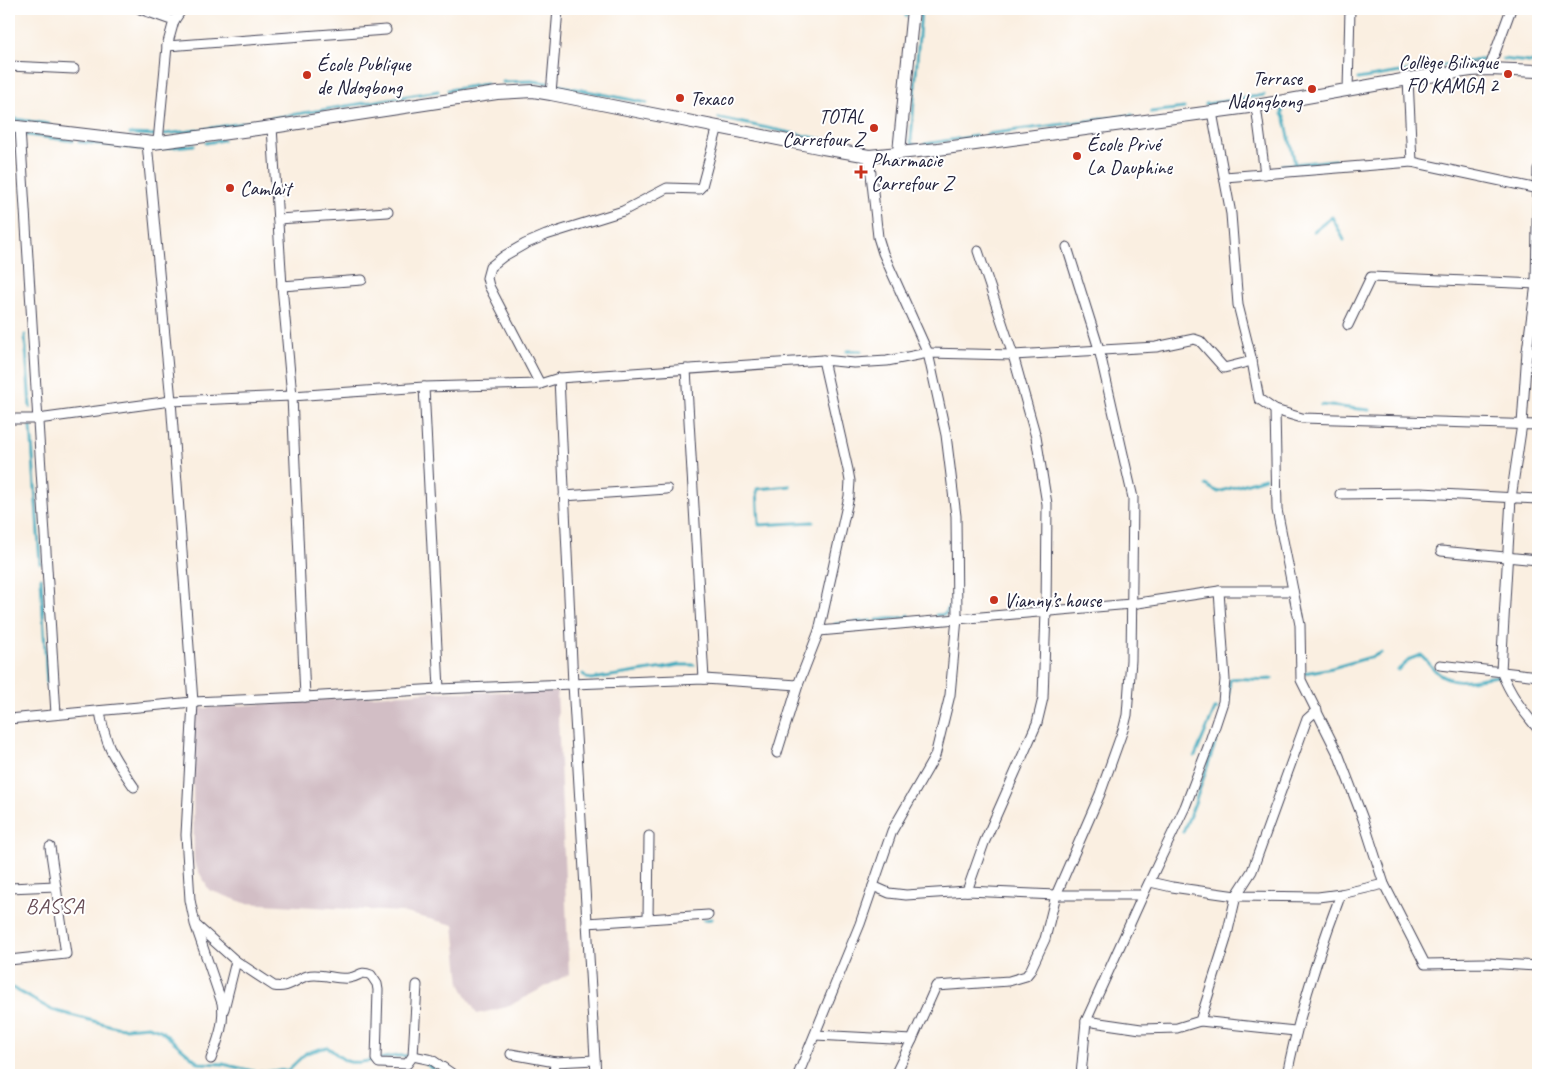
<svg xmlns="http://www.w3.org/2000/svg" width="1547" height="1084" font-family="Caveat,sans-serif">
  <rect width="100%" height="100%" fill="#fff"/>
  <filter id="ink" filterUnits="userSpaceOnUse"><feTurbulence type="fractalNoise" baseFrequency=".02" numOctaves="2"/><feDisplacementMap in="SourceGraphic" scale="10" xChannelSelector="R" yChannelSelector="G"/><feConvolveMatrix kernelMatrix="1 2 1 2 8 2 1 2 1" color-interpolation-filters="sRGB"/></filter>
  <filter id="wash" filterUnits="userSpaceOnUse"><feTurbulence type="fractalNoise" baseFrequency=".0096" numOctaves="4" result="noise"/><feDisplacementMap in="SourceGraphic" scale="20" xChannelSelector="R" yChannelSelector="G"/><feGaussianBlur stdDeviation="1.12" result="paint"/><feColorMatrix in="noise" values="0 0 0 0 0 0 0 0 0 0 0 0 0 0 0 0 0 1.4 0 .05"/><feComposite in="paint" operator="in"/></filter>
  <g filter="url(#wash)">
    <rect width="100%" height="100%" fill="#faefe1"/>
    <!-- industrial -->
    <polygon fill="#d2bec5" points="431,692 557,692 569,974 507,1007 477,1014 460,984 454,925 401,912 245,903 209,890 194,863 192,709"/>
    <g fill="none" stroke-linecap="round" stroke-linejoin="round">
      <!-- stream -->
      <g stroke="#3faabe" stroke-width="3">
        <polyline points="906,16 907,9"/>
        <polyline points="1503,59 1538,63"/>
        <polyline points="1410,70 1487,59"/>
        <polyline points="1358,79 1406,71"/>
        <polyline points="503,82 531,81 549,83"/>
        <polyline points="557,85 647,103"/>
        <polyline points="448,90 486,84"/>
        <polyline points="1206,104 1264,95"/>
        <polyline points="1283,106 1282,114 1285,119 1295,164"/>
        <polyline points="1151,112 1184,108"/>
        <polyline points="9,118 49,124"/>
        <polyline points="719,118 845,144"/>
        <polyline points="9,132 18,134"/>
        <polyline points="130,134 157,135"/>
        <polyline points="164,134 199,130 438,91"/>
        <polyline points="987,134 1132,115"/>
        <polyline points="27,135 73,141"/>
        <polyline points="79,142 142,149"/>
        <polyline points="206,143 223,140"/>
        <polyline points="925,144 976,136"/>
        <polyline points="916,145 912,144 911,141 921,9"/>
        <polyline points="155,149 194,145"/>
        <polyline points="1282,165 1335,160"/>
        <polyline points="1314,231 1332,217 1344,240"/>
        <polyline points="25,335 30,407"/>
        <polyline points="847,351 861,351"/>
        <polyline points="1321,405 1369,410"/>
        <polyline points="31,426 40,563"/>
        <polyline points="1206,485 1218,492 1265,478"/>
        <polyline points="790,486 757,489 759,525 813,522"/>
        <polyline points="41,578 47,685"/>
        <polyline points="936,615 945,614 950,606"/>
        <polyline points="877,620 906,617 909,615"/>
        <polyline points="835,624 871,621"/>
        <path d="M1398 670 1410 659 1421 655C1427 660 1431 667 1437 672 1454 687 1478 678 1498 676"/>
        <polyline points="1304,673 1332,668 1371,657 1381,653"/>
        <polyline points="583,674 587,678 591,679 664,668 678,665 694,665"/>
        <path d="M1228 701 1230 679C1244 677 1258 681 1272 679"/>
        <polyline points="1223,720 1228,704"/>
        <polyline points="1195,756 1215,709 1217,709"/>
        <polyline points="1183,832 1195,803 1221,726"/>
        <polyline points="704,920 712,919"/>
        <path d="M9 986 52 1010 116 1027 125 1028 148 1026 160 1030 199 1063 223 1064 257 1072 288 1070 306 1053 327 1047C334 1051 340 1060 350 1062 367 1065 390 1053 412 1056"/>
        <polyline points="423,1061 434,1070 436,1075"/>
      </g>
    </g>
  </g>
  <g filter="url(#ink)">
    <g fill="none" stroke-linecap="round" stroke-linejoin="round">
      <defs>
        <g id="minor">
          <polyline points="140,9 174,21 167,46 158,142"/>
          <polyline points="174,21 182,9"/>
          <polyline points="167,46 386,30"/>
          <polyline points="9,66 74,69"/>
          <polyline points="1489,69 1511,9"/>
          <polyline points="1408,79 1412,162"/>
          <polyline points="1348,90 1350,9"/>
          <polyline points="551,94 558,9"/>
          <polyline points="1256,106 1265,174"/>
          <polyline points="1212,112 1231,214 1238,305 1252,361 1259,399 1275,410 1302,418 1538,425"/>
          <polyline points="272,127 282,286 292,396 305,697"/>
          <polyline points="20,128 56,714"/>
          <path d="M147 143 171 401 193 702 186 835 190 900 195 924 222 1003C225 1023 218 1040 211 1059"/>
          <path d="M1538 169 1536 284 1527 351 1522 424 1511 498 1501 671C1510 694 1522 710 1538 729"/>
          <polyline points="1225,177 1412,162 1538,189"/>
          <polyline points="278,219 388,212"/>
          <polyline points="282,286 362,280"/>
          <polyline points="1348,325 1371,277 1538,284"/>
          <polyline points="1527,351 1538,352"/>
          <polyline points="686,369 704,679"/>
          <polyline points="559,378 573,684 596,1075"/>
          <polyline points="540,384 489,286 487,278 490,267 504,256 525,244 546,235 623,211 667,188 699,189 702,186 718,126"/>
          <polyline points="424,387 439,689"/>
          <polyline points="1275,410 1277,510 1300,625 1301,680 1339,756 1363,819 1384,884 1425,964 1485,963 1538,966"/>
          <polyline points="9,419 38,419 171,401 292,396 424,387 540,384 559,378 823,360 854,363 887,361 928,353 1013,355 1156,347 1194,339 1200,341 1224,368 1252,361"/>
          <polyline points="1340,494 1421,493 1538,499"/>
          <polyline points="564,496 667,489"/>
          <polyline points="1441,551 1538,560"/>
          <polyline points="819,631 1131,604 1219,591 1293,591"/>
          <polyline points="1440,665 1538,676"/>
          <path d="M100 711C105 746 114 758 134 787"/>
          <polyline points="9,719 193,702 305,697 439,689 704,679 798,685"/>
          <polyline points="777,753 798,685 819,631 849,496 850,481 848,470 823,360"/>
          <polyline points="1150,882 1172,887 1236,896 1318,897 1341,894 1384,884"/>
          <polyline points="873,886 889,893 906,895 967,891 1056,895 1143,895"/>
          <polyline points="9,888 56,886"/>
          <polyline points="967,891 984,843 1037,723 1043,698 1046,611 1047,504 1036,437 1013,355 978,251"/>
          <polyline points="648,919 649,836"/>
          <polyline points="587,923 708,915"/>
          <path d="M197 926 236 961 274 986C288 989 294 980 307 976 320 972 336 980 349 978 360 977 359 970 371 975L377 984 378 990 376 1059 379 1063 407 1064 413 1056 417 985"/>
          <polyline points="9,960 66,954 50,847"/>
          <polyline points="224,1009 236,961"/>
          <polyline points="1086,1021 1141,1029 1177,1028 1200,1021 1226,939 1236,896 1252,871 1307,719 1317,710"/>
          <polyline points="1200,1021 1295,1031"/>
          <polyline points="815,1035 912,1040 895,1075"/>
          <polyline points="912,1040 936,986 1009,981 1026,976 1030,971 1045,939 1056,895 1100,794 1124,727 1127,715 1131,660 1133,498 1099,349 1067,247"/>
          <polyline points="511,1054 555,1062 595,1060"/>
          <polyline points="413,1056 432,1060 454,1075"/>
          <polyline points="554,1075 555,1062"/>
          <polyline points="798,1075 860,924 892,831 935,756 950,695 957,618 956,516 946,435 928,353 883,253 878,237 869,156"/>
          <polyline points="1081,1075 1086,1021 1143,895 1185,807 1208,747 1223,702 1225,680 1219,591"/>
          <path d="M1287 1075C1299 1013 1318 954 1341 894"/>
        </g>
        <g id="secondary">
          <polyline points="9,126 153,143 272,127 497,93 533,91 551,94 823,148 869,156 938,149 1256,106 1408,79 1471,70 1489,69 1538,71"/>
          <polyline points="899,152 913,9"/>
        </g>
      </defs>
      <!-- minor casing -->
      <use href="#minor" stroke="#424154" stroke-width="11"/>
      <!-- secondary casing -->
      <use href="#secondary" stroke="#424154" stroke-width="14"/>
      <!-- minor -->
      <use href="#minor" stroke="#fff" stroke-width="9"/>
      <!-- secondary -->
      <use href="#secondary" stroke="#fff" stroke-width="12"/>
    </g>
  </g>
  <!-- markers -->
  <g fill="#c8321e" stroke="#fff" stroke-width="2">
    <circle cx="1508" cy="74" r="5"/>
    <circle cx="307" cy="75" r="5"/>
    <circle cx="1312" cy="89" r="5"/>
    <circle cx="680" cy="98" r="5"/>
    <circle cx="874" cy="128" r="5"/>
    <circle cx="1077" cy="156" r="5"/>
    <path d="M858.5 164.5h5v5h5v5h-5v5h-5v-5h-5v-5h5z"/>
    <circle cx="230" cy="188" r="5"/>
    <circle cx="994" cy="600" r="5"/>
  </g>
  <g text-anchor="middle" dominant-baseline="central" stroke-width="4" stroke-linejoin="round" paint-order="stroke">
    <!-- poi labels -->
    <g font-size="20" fill="#22223b" stroke="#fff" text-anchor="start">
      <text x="1498" y="62" text-anchor="end">Collège Bilingue<tspan x="1498" dy="23">FO KAMGA 2</tspan></text>
      <text x="317" y="64">École Publique<tspan x="317" dy="23">de Ndogbong</tspan></text>
      <text x="1302" y="78" text-anchor="end">Terrase<tspan x="1302" dy="23">Ndongbong</tspan></text>
      <text x="690" y="98">Texaco</text>
      <text x="864" y="116" text-anchor="end">TOTAL<tspan x="864" dy="23">Carrefour Z</tspan></text>
      <text x="1087" y="144">École Privé<tspan x="1087" dy="23">La Dauphine</tspan></text>
      <text x="871" y="160">Pharmacie<tspan x="871" dy="23">Carrefour Z</tspan></text>
      <text x="240" y="188">Camlait</text>
      <text x="1004" y="600">Vianny’s house</text>
    </g>
    <!-- quarter labels -->
    <g font-size="22" letter-spacing="1" fill="#684e56" stroke="#fff">
      <text x="55" y="906">BASSA</text>
    </g>
  </g>
  <!-- margin -->
  <rect width="1547" height="1084" fill="none" stroke="#fff" stroke-width="30"/>
</svg>
